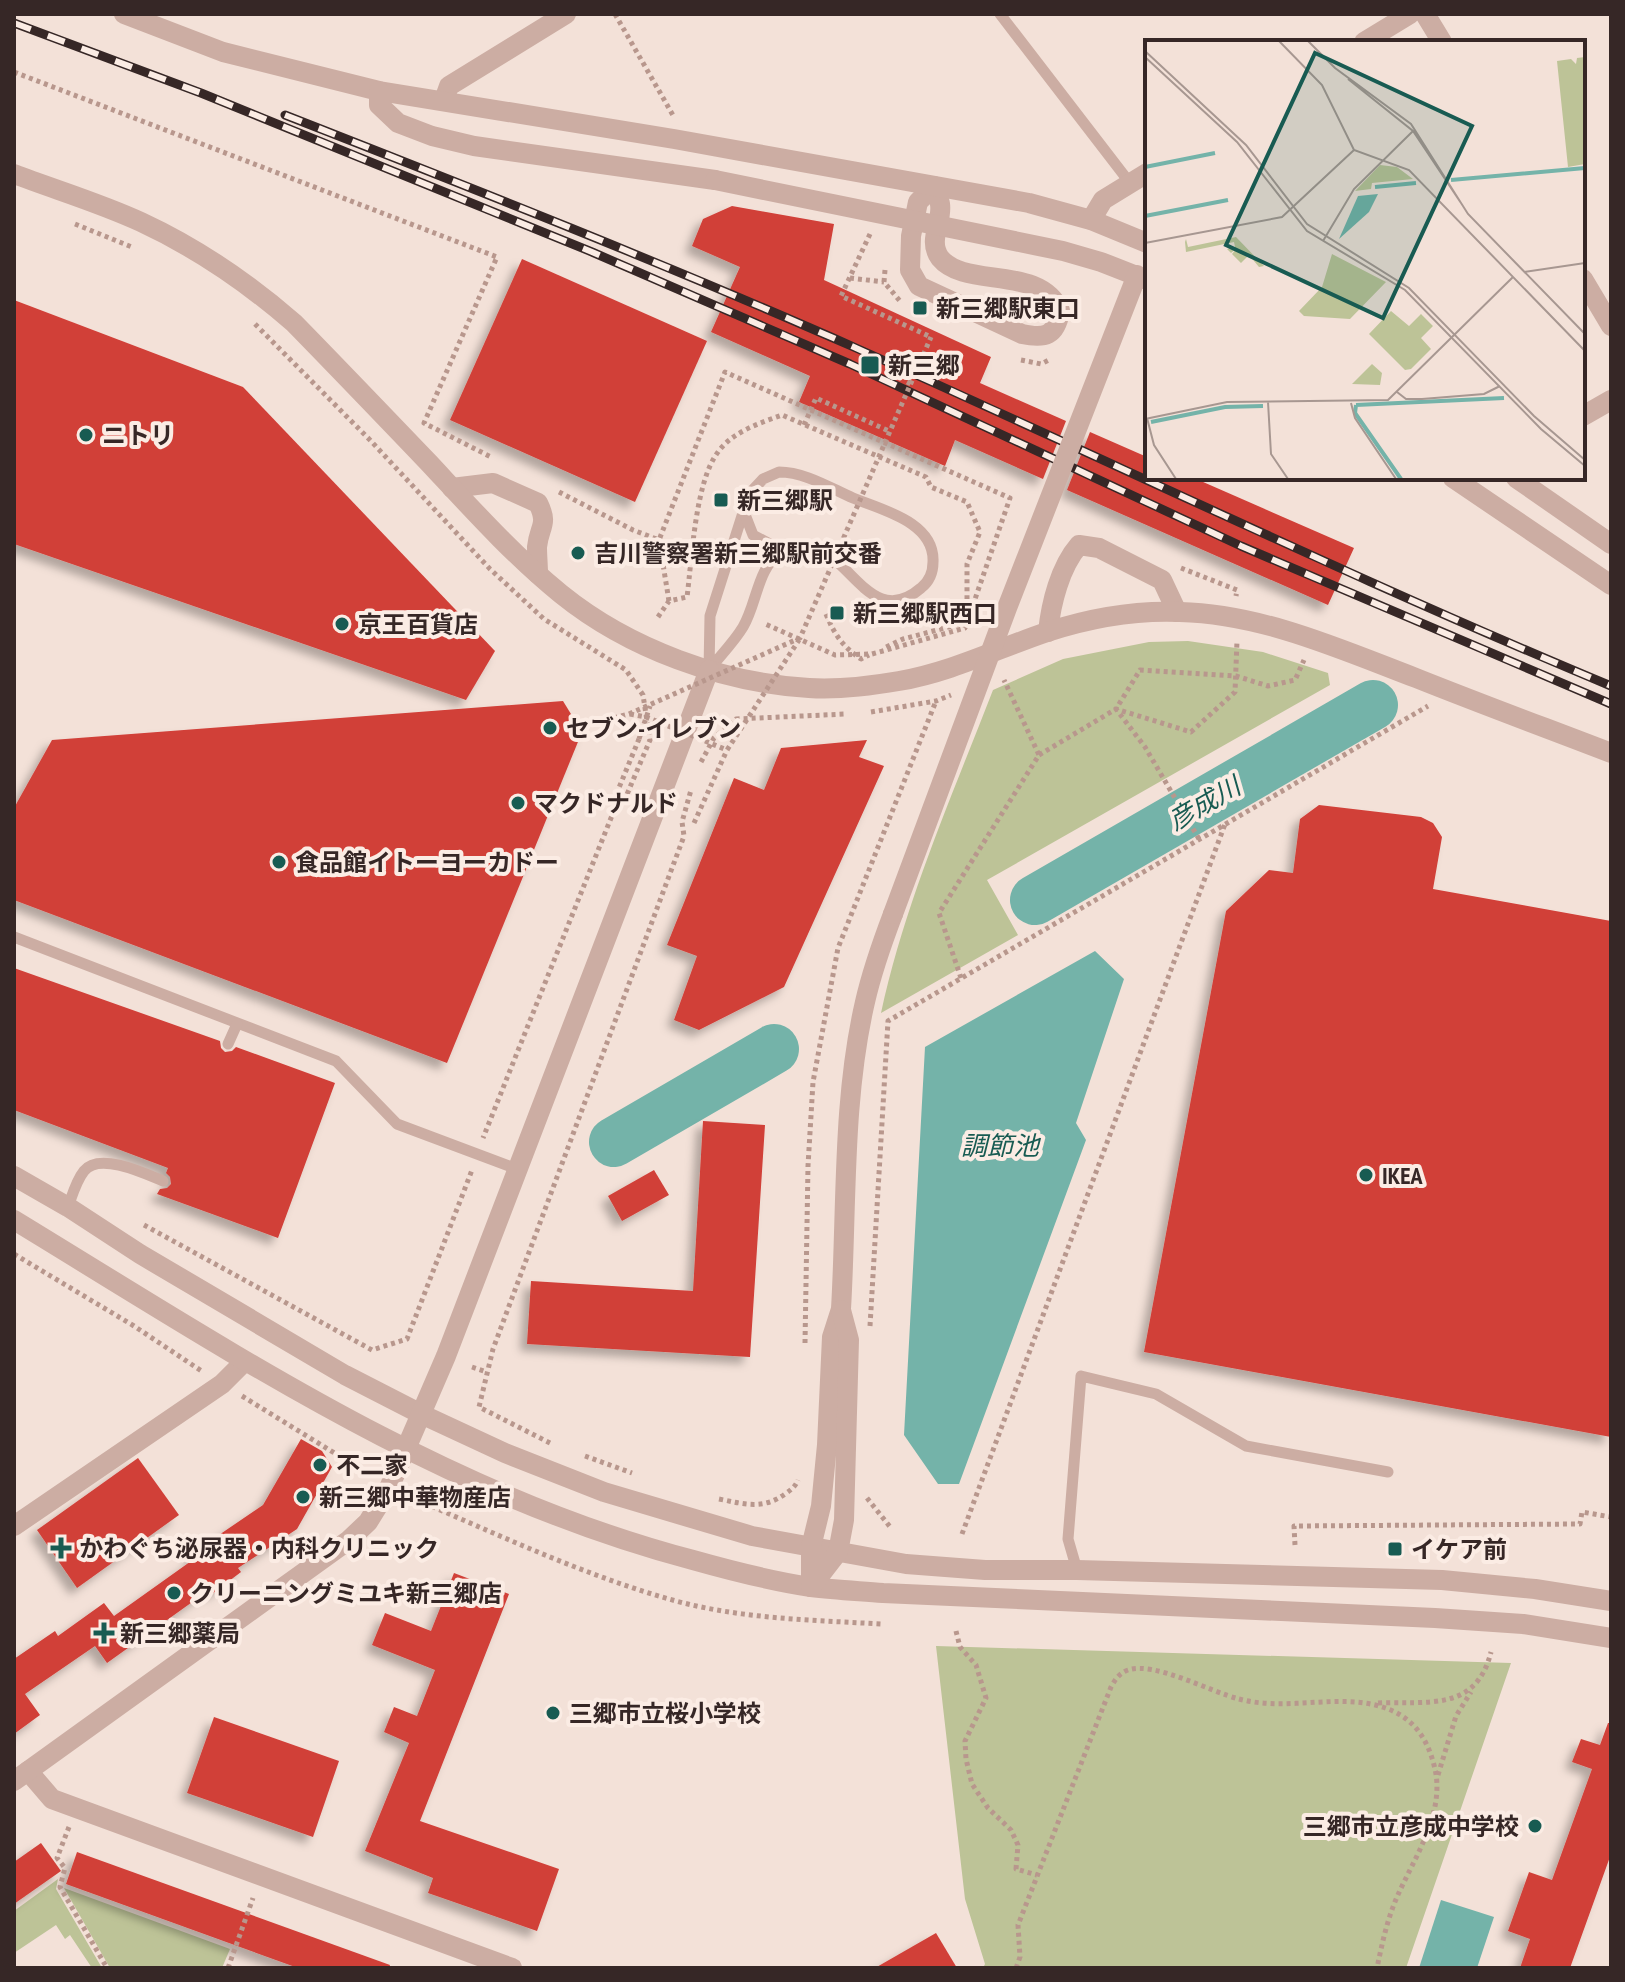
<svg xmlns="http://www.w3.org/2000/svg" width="1625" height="1982" font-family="'PT Sans Narrow','Noto Sans JP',sans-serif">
  <defs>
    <filter id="shadow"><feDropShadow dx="-7" dy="7" stdDeviation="4" flood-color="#0004"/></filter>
  </defs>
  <rect width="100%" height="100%" fill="#f3e1d8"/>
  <!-- green -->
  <g fill="#bdc397">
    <path d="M1188 641 1263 652 1328 673 1330 685 987 880 1018 935 881 1013C905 902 952 796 993 690L1063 659 1149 642Z"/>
    <polygon points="936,1646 1511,1663 1406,1968 983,1968 985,1964 965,1899"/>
    <polygon points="58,1879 56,1889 102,1968 92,1968 70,1935 65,1939 56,1925 14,1953 14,1911"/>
    <polygon points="64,1888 230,1949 222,1968 110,1968"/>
  </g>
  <!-- water -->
  <g fill="#74b3a9">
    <polygon points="1095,951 1124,979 1076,1123 1086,1140 959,1484 938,1484 904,1435 925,1047"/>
    <polygon points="1441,1900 1494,1917 1477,1968 1419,1968"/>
  </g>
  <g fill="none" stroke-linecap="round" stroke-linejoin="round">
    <!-- river -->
    <g stroke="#74b3a9" stroke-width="50">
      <polyline points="1035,900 1373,705"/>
      <polyline points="614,1142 774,1049"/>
    </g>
  </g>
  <!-- building -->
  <g fill="#d13f38" filter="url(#shadow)">
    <polygon points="732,206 834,224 824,280 991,357 980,383 1066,421 1043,479 955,440 945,466 799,402 810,376 711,332 740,267 692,246 703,219"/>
    <polygon points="522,259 707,341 635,502 450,420"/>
    <polygon points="14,300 243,387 495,651 466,700 14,544"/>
    <polygon points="1090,432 1147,457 1147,478 1194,478 1354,548 1328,605 1067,490"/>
    <polygon points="563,701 582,732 447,1063 14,900 14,808 52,740"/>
    <polygon points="867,740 859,757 884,766 784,987 699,1030 674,1020 697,956 667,945 734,778 764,790 781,748"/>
    <polygon points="1319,805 1421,817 1433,823 1442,837 1433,889 1611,921 1611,1437 1144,1352 1226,911 1269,870 1293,873 1300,819"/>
    <polygon points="14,968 220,1041 221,1048 225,1052 232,1051 236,1047 335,1083 278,1238 157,1194 160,1189 167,1188 171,1184 170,1177 166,1173 168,1168 14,1110"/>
    <polygon points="703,1121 765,1125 750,1357 527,1344 531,1281 693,1291"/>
    <polygon points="654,1170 669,1195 622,1221 608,1196"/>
    <polygon points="301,1439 322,1451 332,1467 297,1529 238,1568 241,1572 212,1594 209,1590 107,1663 95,1646 25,1694 40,1715 14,1734 14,1659 55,1631 58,1636 104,1603 114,1616 194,1559 191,1554 263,1505"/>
    <polygon points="138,1458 179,1515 77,1588 37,1530"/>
    <polygon points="454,1573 509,1594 420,1821 559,1869 537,1931 428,1893 433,1878 365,1851 409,1743 384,1732 394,1707 417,1716 435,1670 372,1645 385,1613 431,1631"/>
    <polygon points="214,1717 339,1761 313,1837 187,1793"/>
    <polygon points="1608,1723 1611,1723 1611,1854 1570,1968 1520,1968 1530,1939 1508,1931 1529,1872 1552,1880 1592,1769 1572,1762 1581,1739 1600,1745"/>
    <polygon points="41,1843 61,1871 14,1904 14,1862"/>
    <polygon points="77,1852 390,1965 389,1968 298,1968 66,1884"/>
    <polygon points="936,1933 957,1968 875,1968"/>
  </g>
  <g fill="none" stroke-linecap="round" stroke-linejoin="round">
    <!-- path -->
    <g stroke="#b8978d" stroke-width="5" stroke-dasharray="4 4" stroke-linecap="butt">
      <polyline points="615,14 674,117"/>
      <polyline points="14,72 497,257 424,423 493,458"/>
      <polyline points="75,224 132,247"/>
      <polyline points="870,234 841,296 931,337"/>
      <polyline points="885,270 884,282 900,301"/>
      <polyline points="850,278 884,282"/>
      <polyline points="255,324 370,440 490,569 544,619 626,670 643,695 650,740 625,799 613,813 483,1138"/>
      <polyline points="1021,360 1041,364 1049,360"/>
      <polyline points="907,382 911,384"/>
      <polyline points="804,425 816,398 891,432"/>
      <polyline points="559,492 633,530 659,540"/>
      <polyline points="1181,568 1237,590 1236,596"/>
      <polyline points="669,601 659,540 725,372 1010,498 965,628 872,654 835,655 763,623"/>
      <path d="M826 614C834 634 843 647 861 659L869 655"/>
      <path d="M658 617 669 601 687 597C692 559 695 482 718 452 732 432 760 423 782 415L926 477 931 487 967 502 980 532 967 564V611L960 624 903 639 886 647"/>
      <polyline points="871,712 936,701 951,695"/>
      <polyline points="1039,755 1116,709 1191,732 1235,692 1237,641"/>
      <polyline points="701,762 714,738 736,719 846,714"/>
      <polyline points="614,810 616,795 639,739"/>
      <polyline points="694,823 727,750"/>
      <polyline points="1199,839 1145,747 1116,709 1140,670 1236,676 1268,686 1295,680 1304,660"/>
      <polyline points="961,978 939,913 1039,755 1004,680"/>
      <polyline points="144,1225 372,1350 407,1339 472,1170"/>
      <polyline points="14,1254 134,1326 203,1372"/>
      <polyline points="870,1326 888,1021 1428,706"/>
      <polyline points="805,1343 808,1166 813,1082 838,948 936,701"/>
      <polyline points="472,1367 487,1372"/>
      <polyline points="242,1396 370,1475"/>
      <polyline points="550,1443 479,1407 493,1349 684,836 682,822 691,790"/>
      <polyline points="585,1456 632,1473"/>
      <path d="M410 1497C497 1534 585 1576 676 1601 743 1619 812 1620 881 1624"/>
      <polyline points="867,1498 891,1528"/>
      <path d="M719 1499C744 1504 763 1510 785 1494 792 1489 795 1487 798 1480"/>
      <polyline points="962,1534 1225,824"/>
      <polyline points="1295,1545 1294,1526 1580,1524 1582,1512 1611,1517"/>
      <polyline points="956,1631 960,1647 976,1665 986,1698 965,1741 966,1759 972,1784 988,1808 1011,1830 1018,1845 1016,1869 1037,1875"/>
      <path d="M1378 1703C1428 1701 1476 1712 1491 1652"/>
      <polyline points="1438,1775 1456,1716 1471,1692"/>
      <polyline points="69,1827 57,1858 65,1868 60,1887 107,1968"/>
      <polyline points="228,1968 253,1898"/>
      <path d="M1016 1968 1020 1957 1018 1925 1111 1687C1115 1680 1119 1673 1128 1670 1154 1661 1211 1692 1239 1699 1291 1713 1348 1689 1395 1712 1417 1723 1428 1742 1434 1765 1447 1811 1414 1858 1397 1897 1387 1920 1382 1944 1377 1968"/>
    </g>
    <!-- service -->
    <g stroke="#ccada3" stroke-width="11">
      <polyline points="1000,14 1130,183"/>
      <path d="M779 472C805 472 830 488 853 498 882 510 935 522 933 562 933 573 930 581 921 588 861 640 841 514 781 552 757 568 757 604 743 627 734 642 720 656 709 670L710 616 749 494 763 479Z"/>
      <polyline points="744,512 753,535 783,551"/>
      <polyline points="14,937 336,1061 397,1124 517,1169"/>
      <polyline points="228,1044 237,1024"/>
      <path d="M68 1207C72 1196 76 1181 84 1171 99 1152 144 1173 163 1181"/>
      <polyline points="1077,1570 1068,1539 1081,1376 1156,1394 1246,1446 1388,1472"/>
    </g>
    <!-- minor -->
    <g stroke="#ccada3" stroke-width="20">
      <polyline points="1425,14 1442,42"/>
      <polyline points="1364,42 1410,14"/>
      <polyline points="444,100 449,86 566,14"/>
      <path d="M934 186C936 192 939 198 940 204 943 222 927 240 940 258 965 289 1040 264 1060 311 1056 336 1045 339 1022 334L919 286 910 270 911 236 918 202Z"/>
      <polyline points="1091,220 1103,200 1147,173"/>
      <polyline points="1583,279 1611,326"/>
      <polyline points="1583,416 1611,400"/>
      <path d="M452 488 493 483 538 503C549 525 539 526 537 547 537 556 538 565 538 574"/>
      <path d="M1048 632C1051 603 1060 567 1079 545L1099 548 1162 580 1177 612"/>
      <polyline points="14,1526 222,1384 244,1362"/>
      <polyline points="28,1771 52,1799 512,1968"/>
    </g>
    <!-- tertiary -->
    <g stroke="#ccada3" stroke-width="20">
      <polyline points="124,14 223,52 379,91 674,139 1029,203 1091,220 1147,243"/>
      <polyline points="379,91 379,105 398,123 432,136 474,146 715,180"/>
      <path d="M14 174C56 190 100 203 141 222 197 248 248 283 294 323 339 369 384 416 429 463 471 508 513 555 561 594 629 649 723 683 809 688 839 690 870 686 899 681 951 672 997 649 1047 632 1090 618 1135 610 1180 612 1262 614 1340 649 1416 678 1481 704 1546 728 1611 753"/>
      <polyline points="1453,478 1611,585"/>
      <polyline points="1516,478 1611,544"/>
      <polyline points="14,1176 68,1207 140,1254 345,1375 421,1414 505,1453 604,1492 752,1536 906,1564 985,1570 1077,1570 1442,1580 1535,1589 1611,1601"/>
      <path d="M14 1220C231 1352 444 1495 693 1560 732 1571 771 1581 811 1587 835 1590 859 1591 883 1593L1435 1618 1523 1624 1611 1638"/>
      <path d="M811 1587V1547L821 1506 827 1445 832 1337 841 1309C847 1207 842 1101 865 1002 872 971 882 943 893 914"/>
      <polyline points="811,1587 838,1552 844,1520 849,1340 841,1310"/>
      <polyline points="14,1781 349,1540 368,1522 389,1488 446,1356 709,670"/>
    </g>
    <defs>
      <g id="rail">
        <polyline points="14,23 201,93 592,252 850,364 1241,546 1611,704"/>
        <path d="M285 115C477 190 668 265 856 348 1108 460 1356 580 1611 686"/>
      </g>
    </defs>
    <!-- rail casing -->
    <use href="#rail" stroke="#362726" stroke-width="9"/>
    <!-- rail -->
    <use href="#rail" stroke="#fbece4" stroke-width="6" stroke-dasharray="18" stroke-linecap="butt"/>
    <!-- path-bridge -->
    <g stroke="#b8978d" stroke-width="5" stroke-dasharray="4 4" stroke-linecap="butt">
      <polyline points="630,714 646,717 727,750 799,640"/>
      <polyline points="567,730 629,714 800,638 931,337"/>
      <polyline points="639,739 650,706"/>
    </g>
    <!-- tertiary-bridge -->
    <g stroke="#ccada3" stroke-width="20">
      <polyline points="715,180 1063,251 1101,262 1147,280"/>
      <polyline points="893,914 1007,608 1137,275"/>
    </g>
  </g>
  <!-- markers -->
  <g fill="#185b52" stroke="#fbece4" stroke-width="3">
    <rect x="912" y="300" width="16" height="16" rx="4"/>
    <rect x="860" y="355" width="20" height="20" rx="4"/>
    <circle cx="86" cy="435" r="8"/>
    <rect x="713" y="492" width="16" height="16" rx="4"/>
    <circle cx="578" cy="553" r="8"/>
    <rect x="829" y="605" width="16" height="16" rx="4"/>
    <circle cx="342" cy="624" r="8"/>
    <circle cx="550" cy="728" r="8"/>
    <circle cx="518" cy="803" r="8"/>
    <circle cx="279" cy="862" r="8"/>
    <circle cx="1366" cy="1175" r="8"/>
    <circle cx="320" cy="1465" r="8"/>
    <circle cx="303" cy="1497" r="8"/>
    <path d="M57 1536h8v8h8v8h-8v8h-8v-8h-8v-8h8z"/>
    <rect x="1387" y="1541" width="16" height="16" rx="4"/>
    <circle cx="174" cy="1593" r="8"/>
    <path d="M100 1621h8v8h8v8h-8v8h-8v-8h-8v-8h8z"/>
    <circle cx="553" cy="1713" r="8"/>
    <circle cx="1535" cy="1826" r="8"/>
  </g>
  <g text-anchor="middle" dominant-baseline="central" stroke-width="8" stroke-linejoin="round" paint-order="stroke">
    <!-- poi labels -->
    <g font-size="24" font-weight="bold" fill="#362726" stroke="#fbece4" text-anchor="start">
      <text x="936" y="308">新三郷駅東口</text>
      <text x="888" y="365">新三郷</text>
      <text x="102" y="435">ニトリ</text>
      <text x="737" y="500">新三郷駅</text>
      <text x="594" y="553">吉川警察署新三郷駅前交番</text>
      <text x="853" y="613">新三郷駅西口</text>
      <text x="358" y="624">京王百貨店</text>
      <text x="566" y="728">セブン-イレブン</text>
      <text x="534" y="803">マクドナルド</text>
      <text x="295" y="862">食品館イトーヨーカドー</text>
      <text x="1382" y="1175">IKEA</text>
      <text x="336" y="1465">不二家</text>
      <text x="319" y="1497">新三郷中華物産店</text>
      <text x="79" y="1548">かわぐち泌尿器・内科クリニック</text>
      <text x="1411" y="1549">イケア前</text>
      <text x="190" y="1593">クリーニングミユキ新三郷店</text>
      <text x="120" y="1633">新三郷薬局</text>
      <text x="569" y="1713">三郷市立桜小学校</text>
      <text x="1519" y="1826" text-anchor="end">三郷市立彦成中学校</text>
    </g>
    <!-- water labels -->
    <g font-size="26" font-style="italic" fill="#185b52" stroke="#fbece4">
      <text transform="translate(1204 803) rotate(-30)">彦成川</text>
      <text x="1000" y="1145">調節池</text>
    </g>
  </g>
  <!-- overview -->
  <g transform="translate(1145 40)">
    <rect width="440" height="440" fill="#f3e1d8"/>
    <path d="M440 17V124L423 127 412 21 426 19 431 24 432 18ZM235 125 252 127 268 139 227 143 226 149 210 151ZM91 197 119 226 114 227 104 215 96 223 87 214 92 208 86 213 82 209 90 207 89 202 41 212 40 202 41 199 43 207ZM187 214 241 242 205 279 159 276 154 271 177 247ZM246 271 264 286 276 274 288 286 276 298 286 309 266 329 260 330 224 294ZM227 324 237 333 235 345 207 344Z" fill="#bdc397"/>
    <path d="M233 154 224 172 194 199 213 156Z" fill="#74b3a9"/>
    <path fill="none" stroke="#74b3a9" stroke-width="4" d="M0 127 70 113M306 140 440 128M230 147 271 143M0 176 83 160M211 365 359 358M211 365 210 373 256 439M6 382 80 367 118 366"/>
    <path fill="none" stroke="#a79791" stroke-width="2" d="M134 1 177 45 209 110 264 130 440 311M163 1 190 28 266 84 323 174 440 294M0 11 101 105 162 184 264 248 389 376 440 420M0 17 92 102 162 191 260 250 396 389 440 426M203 39 268 91 316 163M178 201 209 149 268 91M0 203 137 177 209 110M379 232 440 223M252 352 261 359H277L339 354 355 346M123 362 126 414 143 439M206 363 210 378 251 439M2 378 9 405 31 439M0 379 82 362 243 360 368 237"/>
    <path fill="#185b52" fill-opacity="0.15" stroke="#185b52" stroke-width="4" d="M170 13 327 86 238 278 81 205Z"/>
    <rect width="440" height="440" fill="none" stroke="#362726" stroke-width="4"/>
  </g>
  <!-- border -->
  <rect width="1625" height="1982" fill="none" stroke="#362726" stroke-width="32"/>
</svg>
